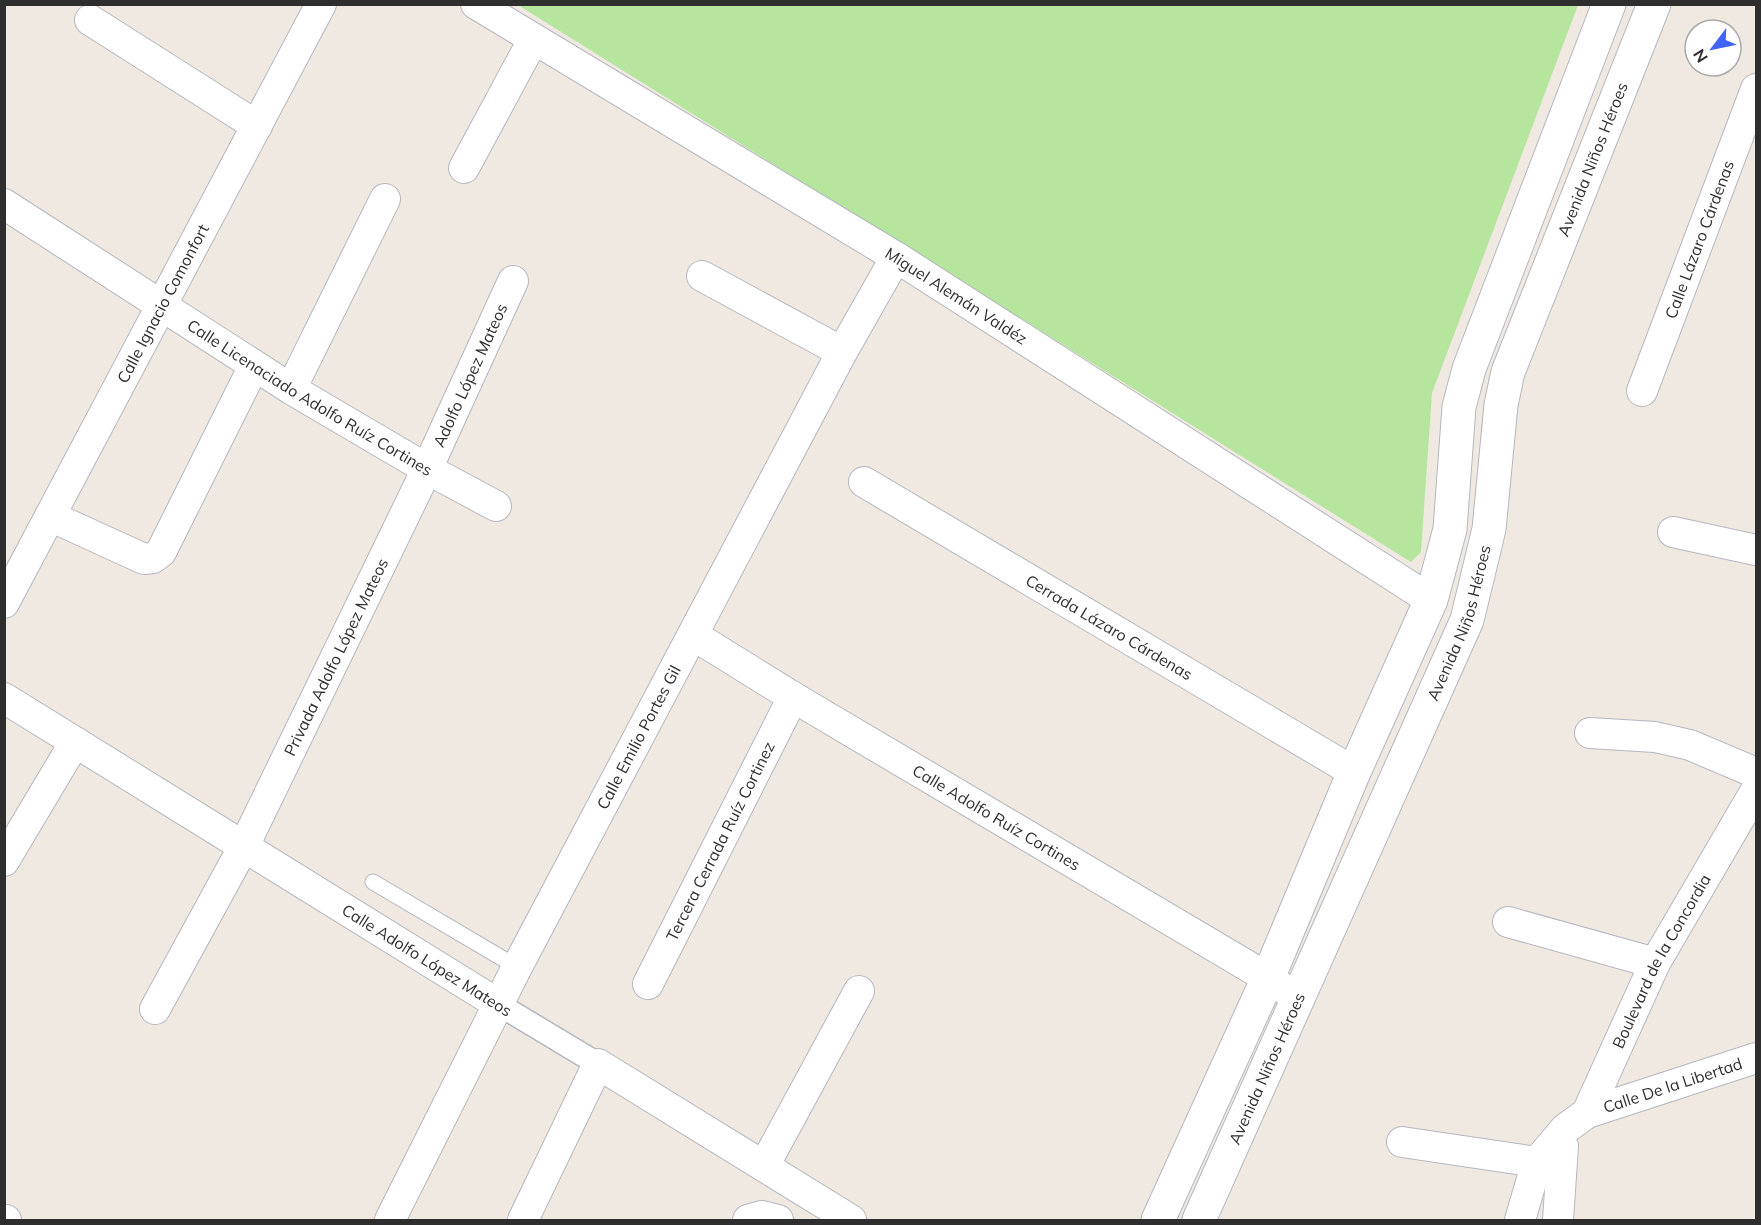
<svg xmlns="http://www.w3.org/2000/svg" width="1761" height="1225" font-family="Mulish,sans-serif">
  <rect width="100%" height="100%" fill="#efe9e1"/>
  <!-- green -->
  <polygon fill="#b6e59e" points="518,5 1578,5 1432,393 1421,552 1411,562"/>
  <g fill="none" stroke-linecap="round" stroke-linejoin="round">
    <defs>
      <polyline id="service" points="373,882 517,967"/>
      <polyline id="pedestrian" points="498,1004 598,1064"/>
      <g id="minor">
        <path id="s1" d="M476 4 896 257 1431 600"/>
        <polyline points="90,20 257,126"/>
        <polyline points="464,168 533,40"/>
        <path id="s2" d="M4 204 291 389 427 469 496 506"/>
        <polyline points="702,276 842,352"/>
        <polyline points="291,389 385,199"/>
        <path id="s3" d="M1642 391 1756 89"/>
        <path id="s4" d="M864 482 1354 772"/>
        <polyline points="50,516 144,559 153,558 161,552 254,366"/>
        <polyline points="1673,532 1756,550"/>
        <path id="s5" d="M4 603 321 4"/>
        <path id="s6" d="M693 635 793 697 1268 978 1299 999"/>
        <polyline points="4,698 498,1004"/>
        <polyline points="1590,733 1655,737 1690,745 1756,773"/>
        <polyline points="4,861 75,742"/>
        <polyline points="1508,922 1655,963"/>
        <path id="s7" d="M648 984 793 697"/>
        <path id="s8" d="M155 1009 244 846 427 469 513 281"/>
        <path id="s9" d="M1587 1113 1756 1058"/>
        <polyline points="1402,1142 1557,1165"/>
        <polyline points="764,1166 859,991"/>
        <polyline points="4,1220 6,1220"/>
        <path id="s10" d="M390 1220 517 967 842 352 896 257"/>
        <polyline points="523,1220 598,1064 851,1220"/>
        <polyline points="748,1220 762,1216 778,1220"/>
        <path id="s11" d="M1520 1220 1537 1162 1565 1129 1587 1113 1655 963 1756 790"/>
        <polyline points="1558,1220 1563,1146"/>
      </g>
      <g id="secondary">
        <polyline points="1158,1220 1268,978 1354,772 1431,600 1450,529 1459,407 1469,369 1609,4"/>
        <path id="s12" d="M1199 1220 1467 620 1489 529 1501 405 1508 372 1654 4"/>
      </g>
    </defs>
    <!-- service casing -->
    <use href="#service" stroke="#b4b7c1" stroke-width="17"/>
    <!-- pedestrian casing -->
    <use href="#pedestrian" stroke="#b4b7c1" stroke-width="25"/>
    <!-- minor casing -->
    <use href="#minor" stroke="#b4b7c1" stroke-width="32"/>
    <!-- secondary casing -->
    <use href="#secondary" stroke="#b4b7c1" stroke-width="35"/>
    <!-- service -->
    <use href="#service" stroke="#fff" stroke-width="15"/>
    <!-- pedestrian -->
    <use href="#pedestrian" stroke="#fff" stroke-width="22"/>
    <!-- minor -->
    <use href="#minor" stroke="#fff" stroke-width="30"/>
    <!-- secondary -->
    <use href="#secondary" stroke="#fff" stroke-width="33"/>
  </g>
  <g text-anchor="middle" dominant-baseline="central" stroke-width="4.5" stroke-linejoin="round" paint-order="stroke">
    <!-- street labels -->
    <g font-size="16" fill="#2e2e2e" stroke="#fff">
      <text stroke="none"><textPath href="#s12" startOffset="1138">Avenida Niños Héroes</textPath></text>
      <text stroke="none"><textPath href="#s3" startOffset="162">Calle Lázaro Cárdenas</textPath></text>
      <text stroke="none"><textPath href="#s1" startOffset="562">Miguel Alemán Valdéz</textPath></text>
      <text stroke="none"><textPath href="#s5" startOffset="339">Calle Ignacio Comonfort</textPath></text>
      <text stroke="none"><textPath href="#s8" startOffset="708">Adolfo López Mateos</textPath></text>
      <text stroke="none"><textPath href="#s2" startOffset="362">Calle Licenaciado Adolfo Ruíz Cortines</textPath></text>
      <text stroke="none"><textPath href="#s12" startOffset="652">Avenida Niños Héroes</textPath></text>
      <text stroke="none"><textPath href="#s4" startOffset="285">Cerrada Lázaro Cárdenas</textPath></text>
      <text stroke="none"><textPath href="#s8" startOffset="396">Privada Adolfo López Mateos</textPath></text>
      <text stroke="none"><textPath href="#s10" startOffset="543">Calle Emilio Portes Gil</textPath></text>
      <text stroke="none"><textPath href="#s6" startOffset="354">Calle Adolfo Ruíz Cortines</textPath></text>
      <text stroke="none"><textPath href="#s7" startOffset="160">Tercera Cerrada Ruíz Cortinez</textPath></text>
      <text transform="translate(427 960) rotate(32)">Calle Adolfo López Mateos</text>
      <text stroke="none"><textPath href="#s11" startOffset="300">Boulevard de la Concordia</textPath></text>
      <text stroke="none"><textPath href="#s12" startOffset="166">Avenida Niños Héroes</textPath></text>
      <text stroke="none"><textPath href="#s9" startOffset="90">Calle De la Libertad</textPath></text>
    </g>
  </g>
  <!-- border -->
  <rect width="1761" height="1225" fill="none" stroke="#2e2e2e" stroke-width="12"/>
  <!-- north arrow -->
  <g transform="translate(1713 48) rotate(238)"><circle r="28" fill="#ffffff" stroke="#ababab" stroke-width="1.5"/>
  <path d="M0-4.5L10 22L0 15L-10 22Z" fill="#4264fb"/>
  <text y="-9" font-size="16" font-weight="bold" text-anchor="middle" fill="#2e2e2e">N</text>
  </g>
</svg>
